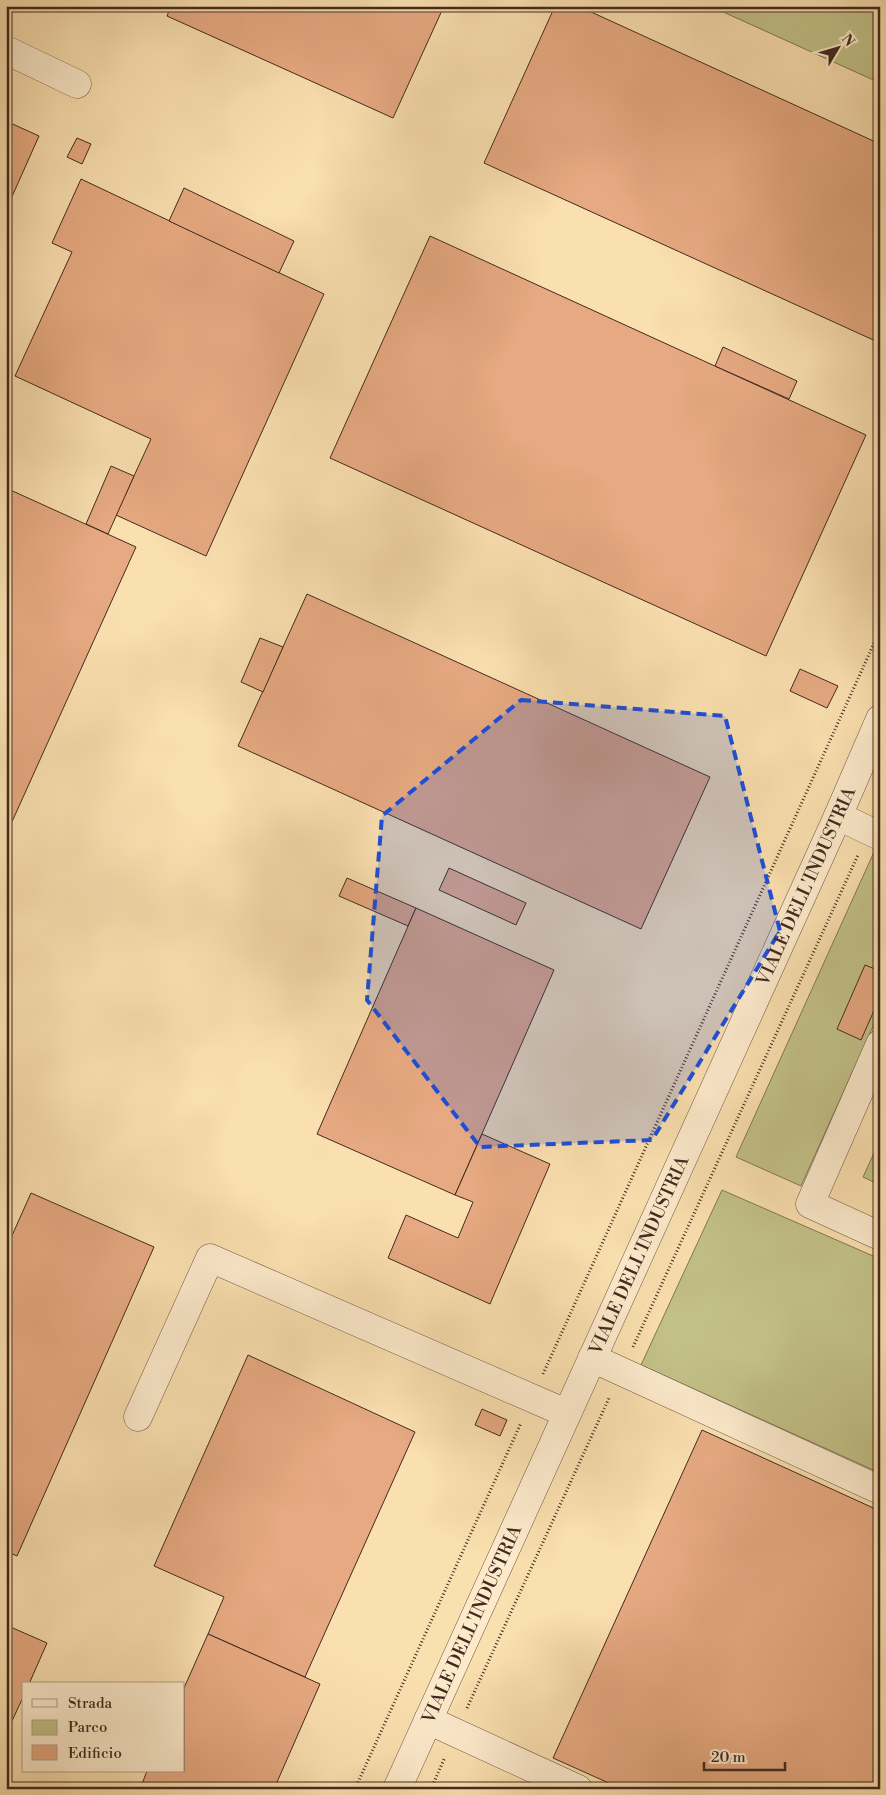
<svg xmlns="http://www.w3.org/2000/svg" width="886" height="1795" font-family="'Libre Bodoni',serif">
  <rect width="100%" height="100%" fill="#fadfaf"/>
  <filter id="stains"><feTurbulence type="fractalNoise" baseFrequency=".004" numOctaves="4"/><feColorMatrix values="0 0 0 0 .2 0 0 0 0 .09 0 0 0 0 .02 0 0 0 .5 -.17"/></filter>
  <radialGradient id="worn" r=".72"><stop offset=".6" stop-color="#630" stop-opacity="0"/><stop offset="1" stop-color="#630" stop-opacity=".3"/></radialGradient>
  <!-- green -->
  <g fill="#c2c187" stroke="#827654">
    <polygon points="710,6 880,6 880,83"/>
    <polygon points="874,852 880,855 880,1011 801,1186 736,1157"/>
    <polygon points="880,1140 880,1185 863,1177"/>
    <polygon points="722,1190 880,1259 880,1473 641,1365"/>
  </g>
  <!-- building -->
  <g fill="#e6a981" stroke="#432a20">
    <polygon points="171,6 444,6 393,118 167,16"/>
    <polygon points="555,6 578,6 880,144 880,343 484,163"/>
    <polygon points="6,121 39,136 6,210"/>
    <polygon points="77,138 91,144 82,164 67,157"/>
    <polygon points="81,179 324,294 206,556 116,515 151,439 15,376 72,252 52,243"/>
    <polygon points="184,188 294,241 279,273 169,221"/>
    <polygon points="430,236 866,435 766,656 330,458"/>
    <polygon points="723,347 797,381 789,399 715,366"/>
    <polygon points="111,466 134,476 108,534 86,524"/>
    <polygon points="6,488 136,547 6,835"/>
    <polygon points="307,594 710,777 641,929 238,746"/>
    <polygon points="260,638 283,647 263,692 241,682"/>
    <polygon points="800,669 838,686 827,708 790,691"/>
    <polygon points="449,868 526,903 516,925 439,890"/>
    <polygon points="347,878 416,908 408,926 339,896"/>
    <polygon points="416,908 554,970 455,1195 317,1134"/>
    <polygon points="865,965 880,971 880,997 861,1040 837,1029"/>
    <polygon points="482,1134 550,1164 490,1304 388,1258 406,1215 458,1238 473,1202 455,1195"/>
    <polygon points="31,1193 154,1247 17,1556 6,1551 6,1249"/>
    <polygon points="248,1355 415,1432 305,1677 208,1634 224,1597 154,1566"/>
    <polygon points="482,1409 507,1420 500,1436 475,1425"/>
    <polygon points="702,1430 880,1511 880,1789 622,1789 553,1758"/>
    <polygon points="6,1625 47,1643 29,1684 24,1684 24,1695 6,1734"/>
    <polygon points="208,1634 320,1684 274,1789 140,1789 147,1771 184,1771 184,1688"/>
  </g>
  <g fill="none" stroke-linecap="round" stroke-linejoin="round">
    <defs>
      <g id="minor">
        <polyline points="6,50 77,84"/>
        <polyline points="838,816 880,836"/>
        <polyline points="880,1044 810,1204 880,1236"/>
        <polyline points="592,1358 880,1490"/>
        <polyline points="138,1417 210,1258 566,1413"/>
        <polyline points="428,1720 578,1789"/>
        <path id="s1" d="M397 1789 838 816 880 719"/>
      </g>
    </defs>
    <!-- minor casing -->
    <use href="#minor" stroke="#715744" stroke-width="29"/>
    <!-- path -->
    <g stroke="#432a20" stroke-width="3" stroke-dasharray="1 2.5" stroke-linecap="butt">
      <polyline points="633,1347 858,855"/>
      <polyline points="543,1374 880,630"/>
      <polyline points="467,1708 610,1396"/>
      <polyline points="355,1789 521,1423"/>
      <polyline points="431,1789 445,1757"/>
    </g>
    <!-- minor -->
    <use href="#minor" stroke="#fceacb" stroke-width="28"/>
  </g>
  <!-- marked area -->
  <path fill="#1d4ed8" fill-opacity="0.2" stroke="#1d4ed8" stroke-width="4" stroke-dasharray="10 6" stroke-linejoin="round" d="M521 700 725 716 780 931 652 1140 480 1147 367 1000 382 816Z"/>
  <g text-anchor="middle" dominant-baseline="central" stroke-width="4" stroke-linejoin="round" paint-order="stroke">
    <!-- street labels -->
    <g font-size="18" fill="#432a20" stroke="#fceacb">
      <text stroke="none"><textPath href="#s1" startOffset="991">VIALE DELL'INDUSTRIA</textPath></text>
      <text stroke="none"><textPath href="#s1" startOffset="586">VIALE DELL'INDUSTRIA</textPath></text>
      <text stroke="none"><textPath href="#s1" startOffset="181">VIALE DELL'INDUSTRIA</textPath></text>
    </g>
  </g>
  <!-- margin -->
  <rect width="886" height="1795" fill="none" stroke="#fadfaf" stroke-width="25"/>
  <rect x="8" y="8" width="871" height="1780" fill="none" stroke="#432a20" stroke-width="2.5"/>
  <rect x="12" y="12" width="861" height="1770" fill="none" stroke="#432a20"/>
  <!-- legend -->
  <rect x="22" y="1682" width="162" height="90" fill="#fceacb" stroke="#b29d87"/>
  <rect x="32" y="1699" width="25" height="8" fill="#fceacb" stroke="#b29d87"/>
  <text x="68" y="1708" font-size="15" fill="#432a20">Strada</text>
  <rect x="32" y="1720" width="25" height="15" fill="#c2c187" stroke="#b29d87"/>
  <text x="68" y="1732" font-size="15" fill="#432a20">Parco</text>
  <rect x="32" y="1745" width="25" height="15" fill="#e6a981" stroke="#b29d87"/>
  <text x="68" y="1758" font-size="15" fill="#432a20">Edificio</text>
  <!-- north arrow -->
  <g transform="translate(838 48) rotate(52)" stroke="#fceacb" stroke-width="4" paint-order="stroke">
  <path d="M0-4L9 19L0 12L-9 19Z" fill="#432a20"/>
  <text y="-8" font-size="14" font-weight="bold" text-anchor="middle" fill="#432a20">N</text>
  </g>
  <!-- scale -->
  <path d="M704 1762v8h81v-8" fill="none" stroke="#432a20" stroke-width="2.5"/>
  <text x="711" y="1762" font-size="15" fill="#432a20" stroke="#fceacb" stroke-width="4" paint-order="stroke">20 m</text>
  <rect width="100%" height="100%" filter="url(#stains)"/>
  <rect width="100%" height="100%" fill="url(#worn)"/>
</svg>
